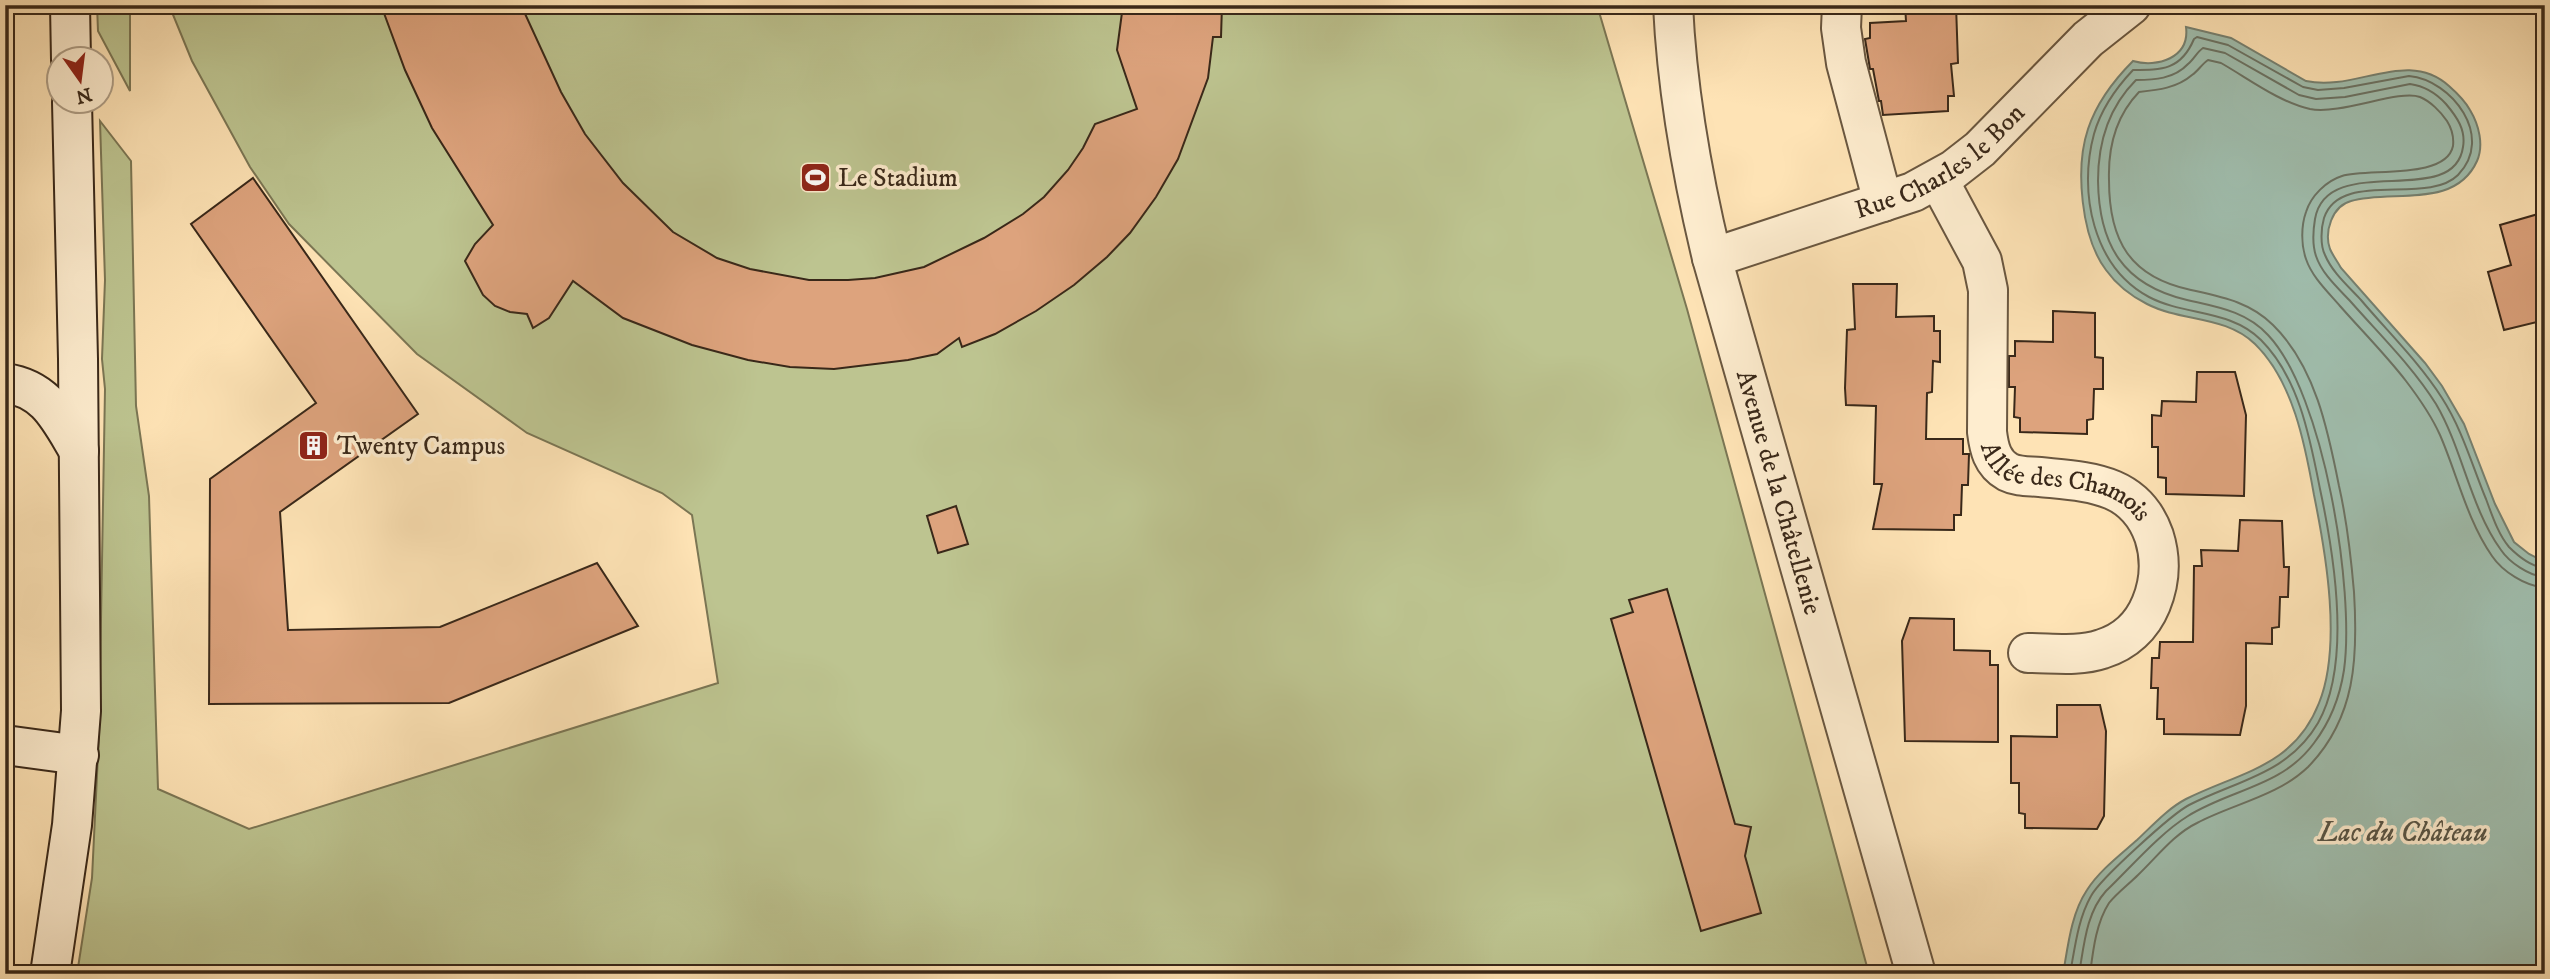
<svg xmlns="http://www.w3.org/2000/svg" width="2550" height="979" font-family="'IM FELL DW Pica',serif">
  <rect width="100%" height="100%" fill="#fee3b5"/>
  <filter id="stains"><feTurbulence type="fractalNoise" baseFrequency=".00286" numOctaves="4"/><feColorMatrix values="0 0 0 0 .2 0 0 0 0 .09 0 0 0 0 .02 0 0 0 .5 -.17"/></filter>
  <radialGradient id="worn" r=".72"><stop offset=".6" stop-color="#630" stop-opacity="0"/><stop offset="1" stop-color="#630" stop-opacity=".3"/></radialGradient>
  <!-- green -->
  <g fill="#bdc490" stroke="#7b7654" stroke-width="2">
    <polygon points="97,5 130,5 130,91 98,31"/>
    <polygon points="169,5 1597,5 1687,309 1869,974 77,974 92,878 99,734 105,389 102,359 105,280 100,121 131,161 136,406 149,496 158,789 249,829 718,683 692,515 662,493 527,433 417,354 289,224 250,167 192,61"/>
  </g>
  <!-- water -->
  <path fill="#a0beae" stroke="#778272" stroke-width="2" d="M2186 27 2231 38 2306 81C2356 92 2407 48 2449 86 2457 93 2465 101 2470 110 2479 125 2484 145 2477 161 2455 210 2391 189 2351 201 2332 206 2324 232 2330 249 2333 256 2338 262 2341 268L2425 363 2442 386 2464 424 2495 504 2514 542 2529 554 2545 562V974H2063C2068 946 2071 914 2087 890 2099 871 2120 855 2137 840 2152 826 2167 809 2186 799 2240 772 2294 767 2319 703 2342 646 2326 554 2314 495 2305 444 2293 381 2255 344 2225 315 2182 322 2147 304 2131 296 2116 284 2106 270 2081 237 2075 168 2088 129 2097 102 2113 81 2133 61 2157 68 2190 58 2186 27Z"/>
  <g fill="none" stroke-linecap="round" stroke-linejoin="round">
    <!-- shore -->
    <g stroke="#6c7364" stroke-width="2">
      <path d="M2070 974C2075 947 2078 919 2091 896 2100 879 2172 814 2189 805 2238 780 2288 774 2318 723 2352 663 2334 554 2320 489 2310 438 2299 378 2261 340 2230 309 2185 316 2149 297 2093 267 2078 192 2094 134 2101 109 2116 88 2133 70 2162 70 2181 70 2194 39L2197 37 2228 45 2303 87 2318 90 2344 88 2409 76C2452 80 2495 137 2458 175 2427 206 2340 169 2324 218 2321 228 2320 245 2325 255 2332 272 2348 286 2361 300 2388 332 2419 362 2442 398 2462 429 2472 465 2486 499 2492 515 2498 534 2509 547 2518 556 2532 567 2545 568"/>
      <path d="M2079 974C2084 946 2086 913 2106 891 2130 868 2160 833 2188 816 2231 789 2282 787 2314 743 2330 722 2340 696 2344 670 2355 590 2324 394 2268 335 2246 311 2217 307 2187 300 2123 285 2099 245 2098 181 2098 142 2108 108 2136 80 2154 80 2174 79 2188 64 2194 59 2197 52 2203 48L2225 53 2299 95 2316 99 2345 97 2410 84C2425 86 2436 93 2446 104 2457 117 2466 130 2463 147 2454 211 2327 150 2315 219 2313 231 2312 244 2316 256 2322 274 2338 288 2351 302 2380 335 2413 367 2436 404 2463 450 2470 507 2501 550 2509 562 2529 576 2545 577"/>
      <path d="M2090 974C2093 951 2096 923 2109 903 2117 893 2129 884 2138 875 2156 858 2174 834 2197 823 2233 804 2278 796 2308 767 2356 718 2358 657 2354 592 2351 557 2347 521 2339 486 2328 430 2315 366 2273 325 2250 302 2222 297 2191 290 2130 277 2109 241 2109 180 2108 148 2116 116 2139 92 2158 90 2177 88 2192 75 2198 71 2202 64 2208 60L2221 63C2249 79 2279 102 2310 109 2341 115 2399 89 2420 97 2430 101 2441 112 2447 121 2452 129 2454 137 2453 146 2446 180 2368 168 2342 176 2326 181 2311 196 2306 212 2301 226 2301 245 2306 259 2312 277 2328 292 2340 306 2362 331 2386 355 2406 381 2419 398 2431 415 2440 435 2457 474 2467 520 2492 556 2502 571 2526 587 2545 587"/>
    </g>
  </g>
  <!-- building -->
  <g fill="#dda37d" stroke="#392819" stroke-width="2">
    <polygon points="381,5 521,5 561,92 585,134 623,183 673,232 717,258 750,269 809,280 848,280 875,278 924,267 984,238 1023,214 1044,197 1068,170 1083,148 1095,124 1137,109 1117,50 1123,5 1222,5 1221,37 1213,37 1208,78 1178,159 1156,197 1130,233 1107,257 1074,285 1036,311 995,334 962,347 959,338 937,354 908,360 834,369 790,367 748,360 692,345 623,318 573,281 549,318 533,328 527,314 510,312 495,306 483,295 465,261 475,244 493,225 432,128 405,70"/>
    <polygon points="1905,5 1956,5 1958,63 1951,64 1954,96 1948,96 1948,111 1883,115 1881,101 1879,101 1873,69 1870,69 1865,39 1870,38 1870,23 1906,21"/>
    <polygon points="253,178 418,414 280,512 288,630 440,627 597,563 638,626 449,703 209,704 210,479 316,403 191,224"/>
    <polygon points="2545,212 2545,320 2504,330 2488,272 2511,265 2500,225"/>
    <polygon points="1853,284 1897,284 1896,317 1934,316 1934,331 1940,331 1940,362 1933,361 1932,392 1927,393 1926,439 1963,439 1963,454 1969,454 1968,485 1962,485 1961,515 1954,515 1954,530 1873,529 1882,484 1874,484 1876,406 1846,405 1845,388 1847,330 1855,329"/>
    <polygon points="2053,311 2095,313 2095,357 2103,358 2103,389 2094,389 2093,419 2087,420 2087,434 2020,432 2020,418 2014,417 2015,387 2009,387 2009,356 2015,356 2015,341 2053,342"/>
    <polygon points="2197,372 2235,372 2246,415 2244,496 2166,494 2166,478 2158,477 2158,447 2152,447 2152,415 2161,416 2162,401 2196,402"/>
    <polygon points="956,506 968,544 938,553 927,516"/>
    <polygon points="2240,520 2282,521 2284,567 2289,567 2288,597 2280,597 2279,627 2272,628 2272,644 2246,643 2246,706 2240,735 2164,734 2164,719 2157,719 2158,688 2151,688 2152,658 2159,658 2160,642 2193,642 2194,566 2202,566 2201,550 2238,551"/>
    <polygon points="1667,589 1735,824 1751,827 1745,856 1761,913 1701,931 1611,619 1633,612 1629,600"/>
    <polygon points="1910,618 1954,619 1954,650 1990,651 1990,665 1998,665 1998,742 1905,741 1902,641"/>
    <polygon points="2057,705 2100,705 2106,731 2104,816 2097,829 2025,828 2025,814 2019,813 2019,783 2011,783 2011,736 2057,737"/>
  </g>
  <g fill="none" stroke-linecap="round" stroke-linejoin="round">
    <defs>
      <g id="minor">
        <polyline points="1842,5 1841,28 1846,63 1883,202"/>
        <path id="s1" d="M1938 179 1982 261 1988 290 1987 432C1989 448 1992 463 2008 472 2018 477 2029 476 2040 477 2088 482 2135 482 2154 536 2161 558 2160 582 2151 604 2142 626 2125 642 2102 649 2078 657 2053 653 2028 653"/>
        <path id="s2" d="M1712 258 1913 192 1953 170 1980 149 2088 39 2131 5"/>
      </g>
      <g id="tertiary">
        <path id="s3" d="M1673 5C1677 90 1692 175 1712 258L1916 974"/>
      </g>
      <g id="secondary">
        <polyline points="70,5 71,60"/>
        <path d="M5 383C47 389 59 418 79 451"/>
        <polyline points="5,745 79,755"/>
        <polyline points="50,974 72,825 81,711 78,359 72,102"/>
      </g>
    </defs>
    <!-- minor casing -->
    <use href="#minor" stroke="#6a5740" stroke-width="42"/>
    <!-- tertiary casing -->
    <use href="#tertiary" stroke="#6a5740" stroke-width="42"/>
    <!-- secondary casing -->
    <use href="#secondary" stroke="#392819" stroke-width="42"/>
    <!-- minor -->
    <use href="#minor" stroke="#feedcf" stroke-width="38"/>
    <!-- tertiary -->
    <use href="#tertiary" stroke="#feedcf" stroke-width="38"/>
    <!-- secondary -->
    <use href="#secondary" stroke="#feedcf" stroke-width="38"/>
  </g>
  <!-- icons -->
  <defs>
    <symbol id="stadium-square" viewBox="-11 -11 22 22"><rect x="-9" y="-9" width="18" height="18" rx="4" fill="#8f2418" stroke="#feedcf"/><path d="M0-5a6.5 5 0 1 0 0 10a6.5 5 0 1 0 0-10ZM-3.5-1.8h7v3.6h-7Z" fill="#fff"/></symbol>
    <symbol id="building-square" viewBox="-11 -11 22 22"><rect x="-9" y="-9" width="18" height="18" rx="4" fill="#8f2418" stroke="#feedcf"/><path d="M-4-6H4V6H1V3H-1V6H-4ZM-2.5-4.3h1.7v1.8h-1.7ZM.8-4.3h1.7v1.8H.8ZM-2.5-1h1.7V.8h-1.7ZM.8-1h1.7V.8H.8Z" fill="#fff"/></symbol>
  </defs>
  <g fill-rule="evenodd">
    <use href="#stadium-square" x="798" y="160" width="35" height="35"/>
    <use href="#building-square" x="296" y="428" width="35" height="35"/>
  </g>
  <g text-anchor="middle" dominant-baseline="central" stroke-width="7" stroke-linejoin="round" paint-order="stroke">
    <!-- street labels -->
    <g font-size="26" fill="#392819" stroke="#feedcf">
      <text stroke="none"><textPath href="#s2" startOffset="250">Rue Charles le Bon</textPath></text>
      <text stroke="none"><textPath href="#s1" startOffset="369">Allée des Chamois</textPath></text>
      <text stroke="none"><textPath href="#s3" startOffset="500">Avenue de la Châtellenie</textPath></text>
    </g>
    <!-- poi labels -->
    <g font-size="26" fill="#392819" stroke="#feedcf" text-anchor="start">
      <text x="838" y="178">Le Stadium</text>
      <text x="337" y="446">Twenty Campus</text>
    </g>
    <!-- water labels -->
    <g font-size="28" font-style="italic" fill="#585546" stroke="#feedcf">
      <text x="2403" y="832">Lac du Château</text>
    </g>
  </g>
  <!-- margin -->
  <rect width="2550" height="979" fill="none" stroke="#fee3b5" stroke-width="28"/>
  <rect x="7" y="7" width="2536" height="965" fill="none" stroke="#392819" stroke-width="3.5"/>
  <rect x="14" y="14" width="2522" height="951" fill="none" stroke="#392819" stroke-width="2"/>
  <!-- north arrow -->
  <g transform="translate(80 80) rotate(166)"><circle r="33" fill="#feedcf" stroke="#af9e86" stroke-width="2"/>
  <path d="M0-5L12 26L0 18L-12 26Z" fill="#8f2418"/>
  <text y="-10" font-size="19" font-weight="bold" text-anchor="middle" fill="#392819">N</text>
  </g>
  <rect width="100%" height="100%" filter="url(#stains)"/>
  <rect width="100%" height="100%" fill="url(#worn)"/>
</svg>
